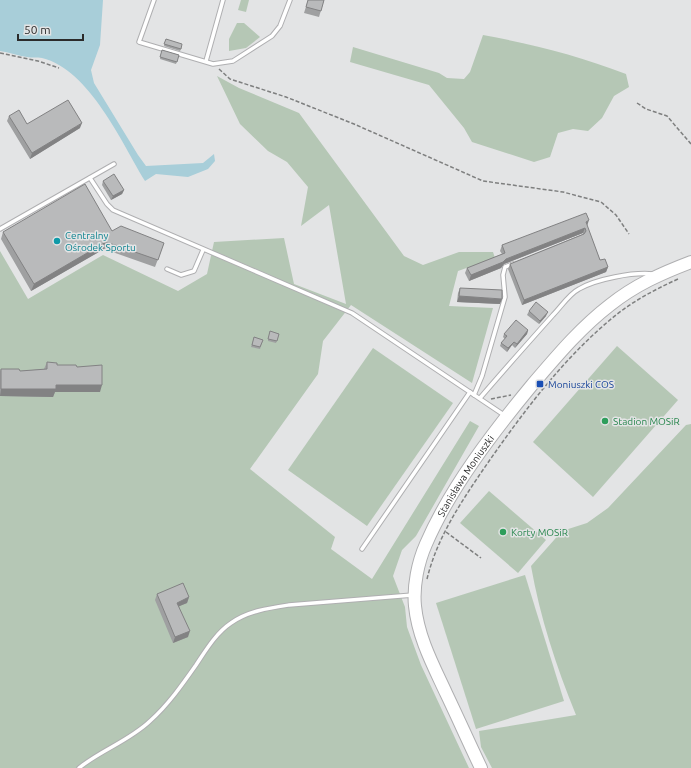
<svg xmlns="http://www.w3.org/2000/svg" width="691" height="768" font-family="Ubuntu,sans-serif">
  <rect width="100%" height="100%" fill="#e3e4e5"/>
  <!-- green -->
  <g fill="#b5c7b5">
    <polygon points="241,0 249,0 246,12 238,10"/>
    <polygon points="237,23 244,23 260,37 246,48 229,51 229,39"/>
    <path d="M483 35C532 44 580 56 626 74L629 87 614 96 602 118 588 131 573 129 558 133 550 157 534 162 472 142 464 128 429 85 350 62 353 47 439 73 447 78 464 79 470 72Z"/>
    <polygon points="217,76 239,88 299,113 404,256 423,265 459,252 493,252 495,258 458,271 449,306 493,308 472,383 351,305 323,341 318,374 250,469 335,537 331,549 372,579 470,421 479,426 416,536 402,550 393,576 405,607 407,627 421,665 469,768 0,768 0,251 28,299 103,255 178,291 207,274 214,242 284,238 294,284 346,304 329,205 301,226 308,187 287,162 268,151 240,124"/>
    <polygon points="617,346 678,400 593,497 533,442"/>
    <polygon points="373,348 453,403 367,526 288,470"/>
    <path d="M691 424V768H492L481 747 479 731 576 715C556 666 540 617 531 566L562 531 587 523 608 508 686 425Z"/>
    <polygon points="489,491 546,540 518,573 460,523"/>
    <polygon points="525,575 564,701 476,729 436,603"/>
  </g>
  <!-- water -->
  <path fill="#a8ced9" d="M0 0H103L100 45 91 70 94 83 138 155 146 166 203 163 214 154 215 161 208 169 188 177 156 174 145 181C122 143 89 69 42 58 37 57 32 58 27 57 18 56 9 52 0 51Z"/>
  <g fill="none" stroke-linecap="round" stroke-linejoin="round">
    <defs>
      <g id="lane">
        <polyline points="154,0 139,42 213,64 233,61 272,36 280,26 290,0"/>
        <polyline points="206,61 223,0"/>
        <polyline points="90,178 107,204 113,210 352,313 504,415"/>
        <polyline points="0,229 114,164"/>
        <polyline points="167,269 181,275 194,271 203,250"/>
        <polyline points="474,395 482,376 505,297 503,275 505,267 513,264"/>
        <path d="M480 398C504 370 528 343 553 315 561 307 569 294 579 289 596 279 633 272 653 274"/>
        <polyline points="362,549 470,392"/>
        <path d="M79 768C101 750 129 741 150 721 168 705 182 685 196 665 206 650 216 633 231 623 248 611 269 608 289 605L413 595"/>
      </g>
      <g id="primary">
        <path id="s1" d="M481 768C469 743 458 718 446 693 433 665 418 637 415 606 413 586 418 562 426 544 450 488 494 431 532 385 556 357 580 328 610 305 635 285 662 273 691 262"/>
      </g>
    </defs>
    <!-- lane casing -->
    <use href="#lane" stroke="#afafb1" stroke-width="5.5"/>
    <!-- primary casing -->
    <use href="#primary" stroke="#afafb1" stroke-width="14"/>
    <!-- path -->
    <g stroke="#7e7f7f" stroke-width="1.5" stroke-dasharray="4 2" stroke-linecap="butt">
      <polyline points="0,53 38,61 59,68"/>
      <polyline points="219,69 230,79 286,97 354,124 483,181 563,192 601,202 616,215 629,234"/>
      <polyline points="637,103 646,109 667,116 691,144"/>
      <polyline points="491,399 511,395"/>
      <polyline points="446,532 481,558"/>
      <path d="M427 579C437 537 463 499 487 464 524 411 565 356 616 315 635 300 656 289 678 279"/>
    </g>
    <!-- lane -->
    <use href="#lane" stroke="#fff" stroke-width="3.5"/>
    <!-- primary -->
    <use href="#primary" stroke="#fff" stroke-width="12"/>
  </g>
  <!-- wall -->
  <g fill="#9fa0a1">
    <polygon points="308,0 324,0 319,17 304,13"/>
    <polygon points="166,39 181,49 180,51 164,46"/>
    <polygon points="162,50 179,55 176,64 160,59"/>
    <polygon points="9,116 27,124 80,128 30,159 7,121"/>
    <polygon points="103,181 124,190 122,194 111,200 102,185"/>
    <polygon points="587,226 600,260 608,267 606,272 522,305 508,269 510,264 583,234 583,233 504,264 501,268 469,281 465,273 467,268 502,254 500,251 502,245"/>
    <polygon points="112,231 164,243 155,267 104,249 31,291 1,239 3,232"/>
    <polygon points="460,288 500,304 457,302 458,293"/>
    <polygon points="529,311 546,316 539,324 527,315"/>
    <polygon points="528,330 527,334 515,348 512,345 507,352 500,346 501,343 505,339 503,337 504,334"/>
    <polygon points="270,331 279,334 276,343 268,341"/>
    <polygon points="254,337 263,340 260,349 251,347"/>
    <polygon points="47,362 57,365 77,367 100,392 55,392 53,397 0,396 0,371 1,369 20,371 44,369"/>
    <polygon points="157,594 189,597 187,603 179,606 188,637 173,643 155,600"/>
  </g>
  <!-- shaded-wall -->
  <g fill="#828283">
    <polygon points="82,123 80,128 30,159 32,153"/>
    <polygon points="124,190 122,194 111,200 113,196"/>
    <polygon points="589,220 587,226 586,222"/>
    <polygon points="585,228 583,233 504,264 501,268 469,281 471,275 506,259"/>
    <polygon points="106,242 104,249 31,291 34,284"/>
    <polygon points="608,267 606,272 522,305 524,300"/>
    <polygon points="459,296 502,299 500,304 457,302"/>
    <polygon points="548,312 546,316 539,324 540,321"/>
    <polygon points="528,330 527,334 515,348 517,344"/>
    <polygon points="514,342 512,345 507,352 508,348"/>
    <polygon points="56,385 102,385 100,392 55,392 53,397 0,396 1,389"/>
    <polygon points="189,597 187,603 175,608 177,603"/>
    <polygon points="190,631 188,637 173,643 175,637"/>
  </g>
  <!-- building -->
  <g fill="#b9babb" stroke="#828283">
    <polygon points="308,0 324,0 321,11 306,7"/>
    <polygon points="166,39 182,44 181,49 164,44"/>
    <polygon points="162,50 179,55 177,62 160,57"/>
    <polygon points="68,100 82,123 32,153 9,116 19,110 27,124"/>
    <polygon points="114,174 124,190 113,196 103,181"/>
    <polygon points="85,184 112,231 121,226 164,243 158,260 106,242 34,284 3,232"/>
    <polygon points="586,213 589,220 586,222 600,260 605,259 608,267 524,300 510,264 584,234 586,231 585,228 506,259 503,262 471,275 467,268 505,253 502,245"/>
    <polygon points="460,288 502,290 502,299 459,296"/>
    <polygon points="536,302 548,312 540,321 529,311"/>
    <polygon points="516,320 528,330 517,344 514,342 508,348 501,343 507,336 504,334"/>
    <polygon points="270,331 279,334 277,341 268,339"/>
    <polygon points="254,337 263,340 260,347 252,345"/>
    <polygon points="47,362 57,363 57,365 76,365 77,367 102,365 102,385 56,385 56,389 1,389 1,369 19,369 20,371 47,369"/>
    <polygon points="183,583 189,597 177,603 190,631 175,637 157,594"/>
  </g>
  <!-- markers -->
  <circle fill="#0f9aa8" stroke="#e3e4e5" stroke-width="1.5" cx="57" cy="241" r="4"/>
  <rect fill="#1a4fb4" stroke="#e3e4e5" stroke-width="1.5" x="536" y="380" width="8" height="8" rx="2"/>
  <g fill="#2e9e5b" stroke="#e3e4e5" stroke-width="1.5">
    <circle cx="605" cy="421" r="4"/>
    <circle cx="503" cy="532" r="4"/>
  </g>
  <g text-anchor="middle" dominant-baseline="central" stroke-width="3" stroke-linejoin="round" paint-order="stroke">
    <!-- culture labels -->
    <g font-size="10" fill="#0d838f" stroke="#e3e4e5" text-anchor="start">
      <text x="65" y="235">Centralny<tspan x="65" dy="12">Ośrodek Sportu</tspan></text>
    </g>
    <!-- transit labels -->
    <g font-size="10" fill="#164399" stroke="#e3e4e5" text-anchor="start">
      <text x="548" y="384">Moniuszki COS</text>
    </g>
    <!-- leisure labels -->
    <g font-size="10" fill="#27864d" stroke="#e3e4e5" text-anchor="start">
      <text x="613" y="421">Stadion MOSiR</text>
      <text x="511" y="532">Korty MOSiR</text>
    </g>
    <!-- street labels -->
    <g font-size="10" fill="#2b2b2b" stroke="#e3e4e5">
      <text stroke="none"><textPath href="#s1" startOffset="318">Stanisława Moniuszki</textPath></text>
    </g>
  </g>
  <!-- scale -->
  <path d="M18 34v6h65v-6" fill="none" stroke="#2b2b2b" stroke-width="2"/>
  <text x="24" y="34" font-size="12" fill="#2b2b2b" stroke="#e3e4e5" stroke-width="3" paint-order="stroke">50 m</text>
</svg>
